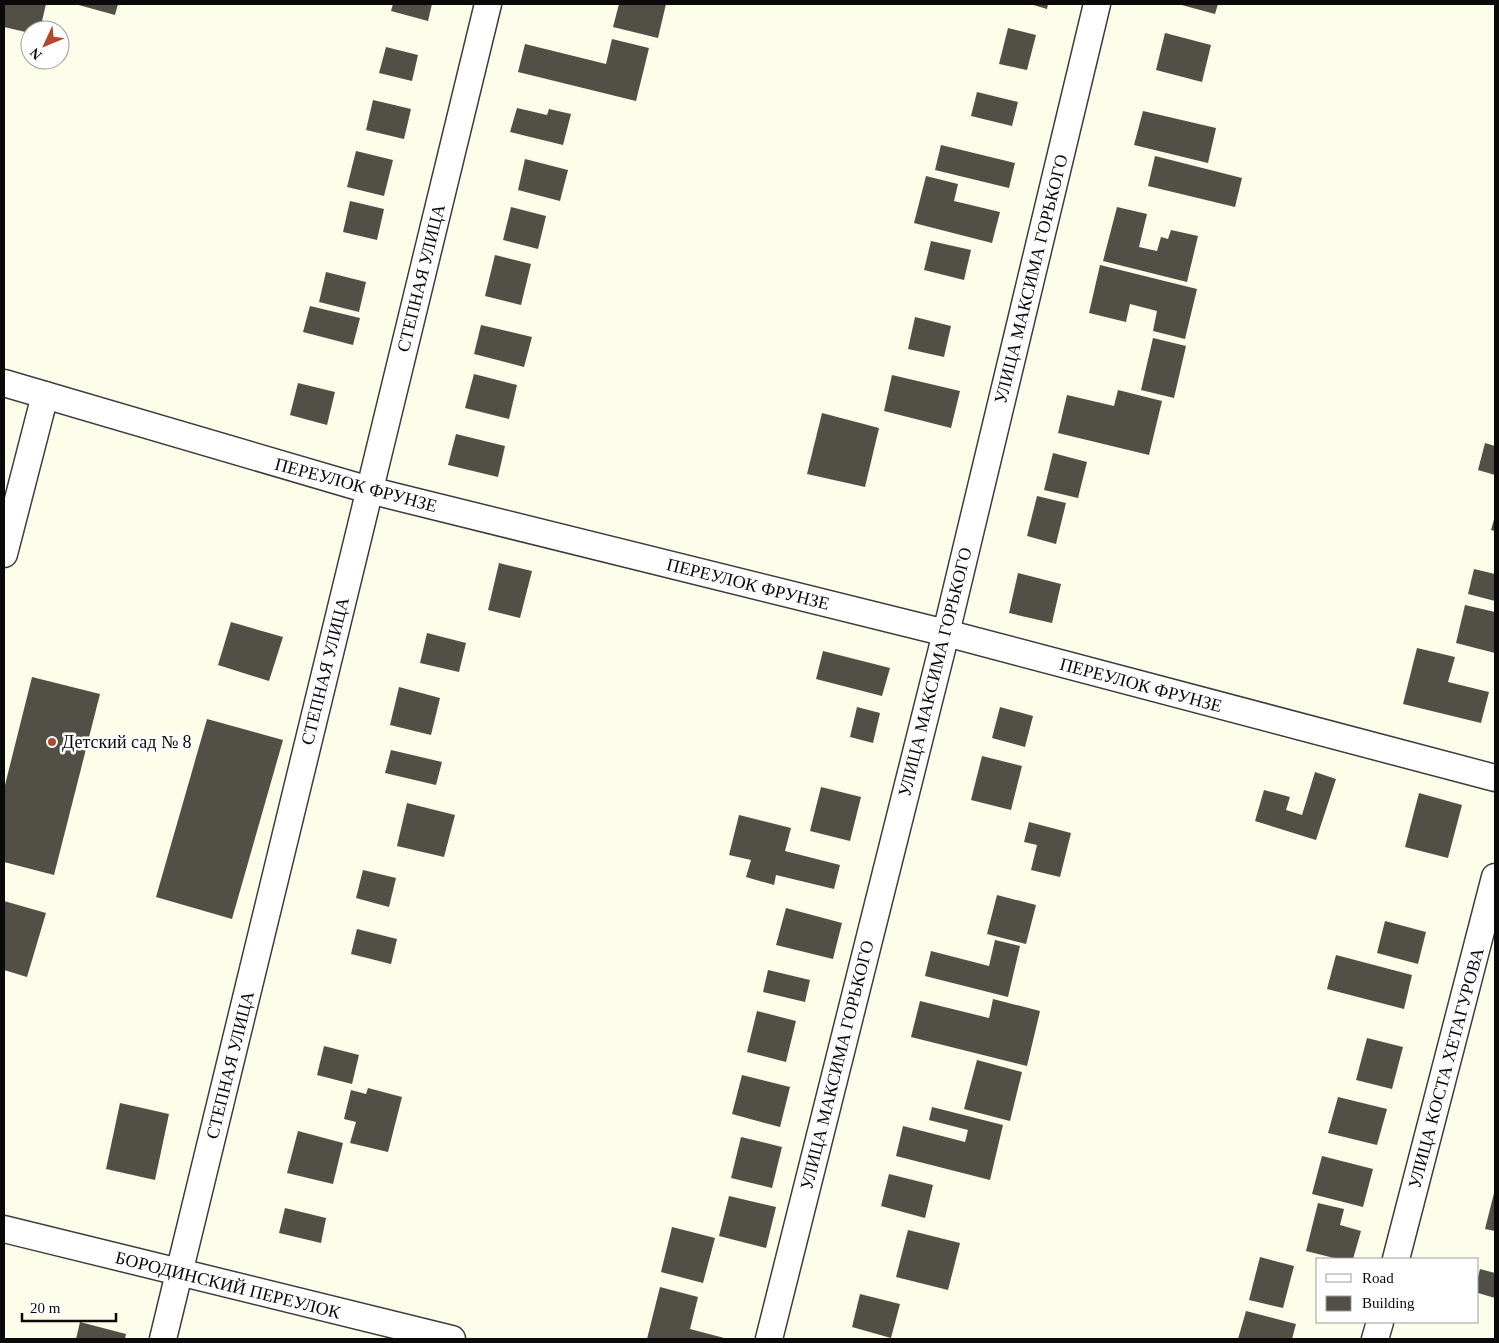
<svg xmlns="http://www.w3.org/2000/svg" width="1499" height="1343" font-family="Georgia,serif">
  <rect width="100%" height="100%" fill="#fcfee9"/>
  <!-- building -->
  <g fill="#524f47">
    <polygon points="4,4 46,4 40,30 30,30 30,33 4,27"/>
    <polygon points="75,4 118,4 115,15"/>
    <polygon points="393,4 432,4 428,21 391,11"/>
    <polygon points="619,4 666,4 658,38 613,27"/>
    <polygon points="1030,4 1048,4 1047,9"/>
    <polygon points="1178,4 1218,4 1215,14"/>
    <polygon points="1008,28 1036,35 1027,70 999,64"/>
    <polygon points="1165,33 1211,45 1202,82 1156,70"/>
    <polygon points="612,39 649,48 636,101 518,72 525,44 606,64"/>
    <polygon points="386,47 418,55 412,81 379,73"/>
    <polygon points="977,92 1018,102 1012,126 971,116"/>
    <polygon points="373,100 411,109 404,139 366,130"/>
    <polygon points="517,108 547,115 549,109 571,114 563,145 510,132"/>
    <polygon points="1143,111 1216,128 1208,163 1134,145"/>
    <polygon points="941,145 1015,163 1009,188 935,170"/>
    <polygon points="356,151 393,160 384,196 347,187"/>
    <polygon points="1155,156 1242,178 1235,207 1148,186"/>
    <polygon points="525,159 568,170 560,201 518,190"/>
    <polygon points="926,176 958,184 954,201 1000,212 992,243 914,223"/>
    <polygon points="350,201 384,209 377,240 343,232"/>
    <polygon points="511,207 546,216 538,249 503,240"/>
    <polygon points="1117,207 1147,214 1139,247 1157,251 1161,237 1168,239 1171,230 1198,236 1187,282 1103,261"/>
    <polygon points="931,241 971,250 964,280 924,270"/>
    <polygon points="495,255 531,264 521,305 485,296"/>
    <polygon points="1100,265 1197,289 1185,339 1153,331 1157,311 1130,304 1126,322 1089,313"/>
    <polygon points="326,272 366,282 359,312 319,302"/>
    <polygon points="310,306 360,318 353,345 303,332"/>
    <polygon points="915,317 951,326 944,357 908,349"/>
    <polygon points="481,325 532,337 524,367 474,354"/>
    <polygon points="1153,338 1186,346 1174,398 1141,390"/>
    <polygon points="474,374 517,385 509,419 465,408"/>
    <polygon points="892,375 960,391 951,428 884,411"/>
    <polygon points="298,383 335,392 327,425 290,415"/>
    <polygon points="1118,390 1162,401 1149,455 1058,433 1067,395 1114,406"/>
    <polygon points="822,413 879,428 865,487 807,474"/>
    <polygon points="456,434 505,446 498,477 448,465"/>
    <polygon points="1485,443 1495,446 1495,475 1478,470"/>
    <polygon points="1053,453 1087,462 1078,498 1044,490"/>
    <polygon points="1037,496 1066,503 1056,544 1027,536"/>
    <polygon points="1495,516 1495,531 1491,530"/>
    <polygon points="499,563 532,571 520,618 488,610"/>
    <polygon points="1474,569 1495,574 1495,601 1468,594"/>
    <polygon points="1018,573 1061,584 1052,623 1009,613"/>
    <polygon points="1465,605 1495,612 1495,653 1456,643"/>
    <polygon points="231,622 283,637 269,681 218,665"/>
    <polygon points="427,633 466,643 459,672 420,663"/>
    <polygon points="1417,648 1455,657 1448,682 1489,692 1481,723 1403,704"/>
    <polygon points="823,651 890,668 882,696 816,679"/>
    <polygon points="32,677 100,694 54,875 4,862 4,789"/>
    <polygon points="399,687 440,698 431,735 390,725"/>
    <polygon points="857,707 880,713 873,743 850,737"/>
    <polygon points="1000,707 1033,716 1025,747 992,738"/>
    <polygon points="207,719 283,740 232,919 156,897"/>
    <polygon points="391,750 442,762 436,785 385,773"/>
    <polygon points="982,756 1022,766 1011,810 971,800"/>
    <polygon points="1315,772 1336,779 1316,840 1255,821 1264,790 1290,797 1286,810 1302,815"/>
    <polygon points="821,787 861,797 850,841 810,831"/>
    <polygon points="1419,793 1462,805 1448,858 1405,847"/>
    <polygon points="407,803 455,815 444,857 397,846"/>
    <polygon points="739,815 791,828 785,851 840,865 834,889 776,875 774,885 746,877 751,860 729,855"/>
    <polygon points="1029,822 1071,833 1060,877 1031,870 1037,845 1024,842"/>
    <polygon points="363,870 396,878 389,907 356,898"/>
    <polygon points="997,895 1036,905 1026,944 987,934"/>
    <polygon points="4,901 46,913 27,977 4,970"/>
    <polygon points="786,908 842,923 833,959 776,945"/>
    <polygon points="1385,921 1426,932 1418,964 1377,953"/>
    <polygon points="357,929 397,939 391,964 351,954"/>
    <polygon points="995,940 1020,946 1008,997 925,976 931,951 989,966"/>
    <polygon points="1336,955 1412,975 1404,1009 1327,989"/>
    <polygon points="768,970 810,980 805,1002 763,992"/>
    <polygon points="993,999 1040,1011 1027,1066 911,1037 920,1001 989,1018"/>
    <polygon points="757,1011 796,1021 786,1062 747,1052"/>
    <polygon points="1367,1038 1403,1047 1392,1089 1356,1080"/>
    <polygon points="324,1046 359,1055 352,1084 317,1075"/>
    <polygon points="977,1060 1022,1072 1010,1121 964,1109"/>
    <polygon points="742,1075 790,1087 780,1127 732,1114"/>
    <polygon points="368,1088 402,1097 388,1152 350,1143 356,1122 344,1119 351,1090 366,1094"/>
    <polygon points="1338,1097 1387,1109 1377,1145 1328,1133"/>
    <polygon points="120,1103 169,1114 155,1180 106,1169"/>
    <polygon points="932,1107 1003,1125 990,1180 896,1156 903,1126 965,1142 968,1130 929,1120"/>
    <polygon points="298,1131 343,1143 333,1184 287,1173"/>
    <polygon points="741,1137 782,1147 772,1188 731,1178"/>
    <polygon points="1322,1156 1373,1169 1363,1207 1312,1194"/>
    <polygon points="889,1174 933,1185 925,1218 881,1206"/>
    <polygon points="1495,1189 1495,1231 1485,1229"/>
    <polygon points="729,1196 776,1207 766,1248 719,1236"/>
    <polygon points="1318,1203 1344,1209 1340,1225 1361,1231 1353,1259 1338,1259 1306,1251"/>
    <polygon points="285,1208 326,1218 321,1243 279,1233"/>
    <polygon points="672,1227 715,1238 703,1283 661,1272"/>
    <polygon points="908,1230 960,1243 948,1290 896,1277"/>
    <polygon points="1260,1257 1294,1266 1283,1308 1249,1300"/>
    <polygon points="1480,1269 1495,1273 1495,1298 1478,1293 1478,1277"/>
    <polygon points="660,1287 698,1297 690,1329 728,1339 647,1339"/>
    <polygon points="860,1294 900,1304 891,1338 852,1327"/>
    <polygon points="1246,1311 1296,1324 1292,1339 1238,1339"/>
    <polygon points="80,1322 126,1334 125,1339 76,1339"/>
  </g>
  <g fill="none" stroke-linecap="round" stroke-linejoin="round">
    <defs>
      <g id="minor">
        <polyline points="4,383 369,490 946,633 1495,778"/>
        <polyline points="4,554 45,395"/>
        <polyline points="4,1229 452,1339"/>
        <polyline points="1396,1259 1495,877"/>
        <polyline points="163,1339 488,4"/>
        <polyline points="769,1339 946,633 1097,4"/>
        <polyline points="1375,1339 1380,1322"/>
      </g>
    </defs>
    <!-- minor casing -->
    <use href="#minor" stroke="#3d3d3d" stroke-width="29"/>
    <!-- minor -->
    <use href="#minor" stroke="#fff" stroke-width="26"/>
  </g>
  <!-- markers -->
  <circle fill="#b2492b" stroke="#fff" stroke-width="2" cx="52" cy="742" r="5"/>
  <g text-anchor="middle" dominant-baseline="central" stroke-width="5" stroke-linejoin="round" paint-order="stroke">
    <!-- street labels -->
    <g font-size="18" fill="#0a0a0a" stroke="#fff">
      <text transform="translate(421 278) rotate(-76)">СТЕПНАЯ УЛИЦА</text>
      <text transform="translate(1031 279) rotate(-76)">УЛИЦА МАКСИМА ГОРЬКОГО</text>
      <text transform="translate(356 485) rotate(15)">ПЕРЕУЛОК ФРУНЗЕ</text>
      <text transform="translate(748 584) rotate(14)">ПЕРЕУЛОК ФРУНЗЕ</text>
      <text transform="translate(325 671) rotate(-76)">СТЕПНАЯ УЛИЦА</text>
      <text transform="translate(935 672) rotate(-76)">УЛИЦА МАКСИМА ГОРЬКОГО</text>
      <text transform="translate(1141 685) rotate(15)">ПЕРЕУЛОК ФРУНЗЕ</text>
      <text transform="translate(230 1065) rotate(-76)">СТЕПНАЯ УЛИЦА</text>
      <text transform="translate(837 1065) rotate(-76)">УЛИЦА МАКСИМА ГОРЬКОГО</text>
      <text transform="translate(1446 1068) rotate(-75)">УЛИЦА КОСТА ХЕТАГУРОВА</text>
      <text transform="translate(228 1285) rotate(14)">БОРОДИНСКИЙ ПЕРЕУЛОК</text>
    </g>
    <!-- poi labels -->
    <g font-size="18" fill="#0a0a0a" stroke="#fff" text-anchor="start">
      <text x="62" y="742">Детский сад № 8</text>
    </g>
  </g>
  <!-- border -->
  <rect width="1499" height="1343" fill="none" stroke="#0a0a0a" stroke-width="10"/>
  <!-- legend -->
  <rect x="1316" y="1258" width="162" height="65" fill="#ffffff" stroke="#9d9d9d"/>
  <rect x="1326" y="1274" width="25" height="8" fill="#ffffff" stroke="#9d9d9d"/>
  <text x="1362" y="1283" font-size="15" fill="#0a0a0a">Road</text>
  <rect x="1326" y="1296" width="25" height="15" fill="#524f47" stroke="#9d9d9d"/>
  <text x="1362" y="1308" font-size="15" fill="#0a0a0a">Building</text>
  <!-- north arrow -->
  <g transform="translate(45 45) rotate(226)"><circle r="24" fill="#ffffff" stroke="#9d9d9d"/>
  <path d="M0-4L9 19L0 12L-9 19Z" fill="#b2492b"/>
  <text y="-8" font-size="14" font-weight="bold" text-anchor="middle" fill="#0a0a0a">N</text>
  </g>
  <!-- scale -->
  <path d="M22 1313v8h94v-8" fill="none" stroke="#0a0a0a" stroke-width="2.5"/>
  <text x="30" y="1313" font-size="15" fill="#0a0a0a" stroke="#ffffff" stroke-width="4" paint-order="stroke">20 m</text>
</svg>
